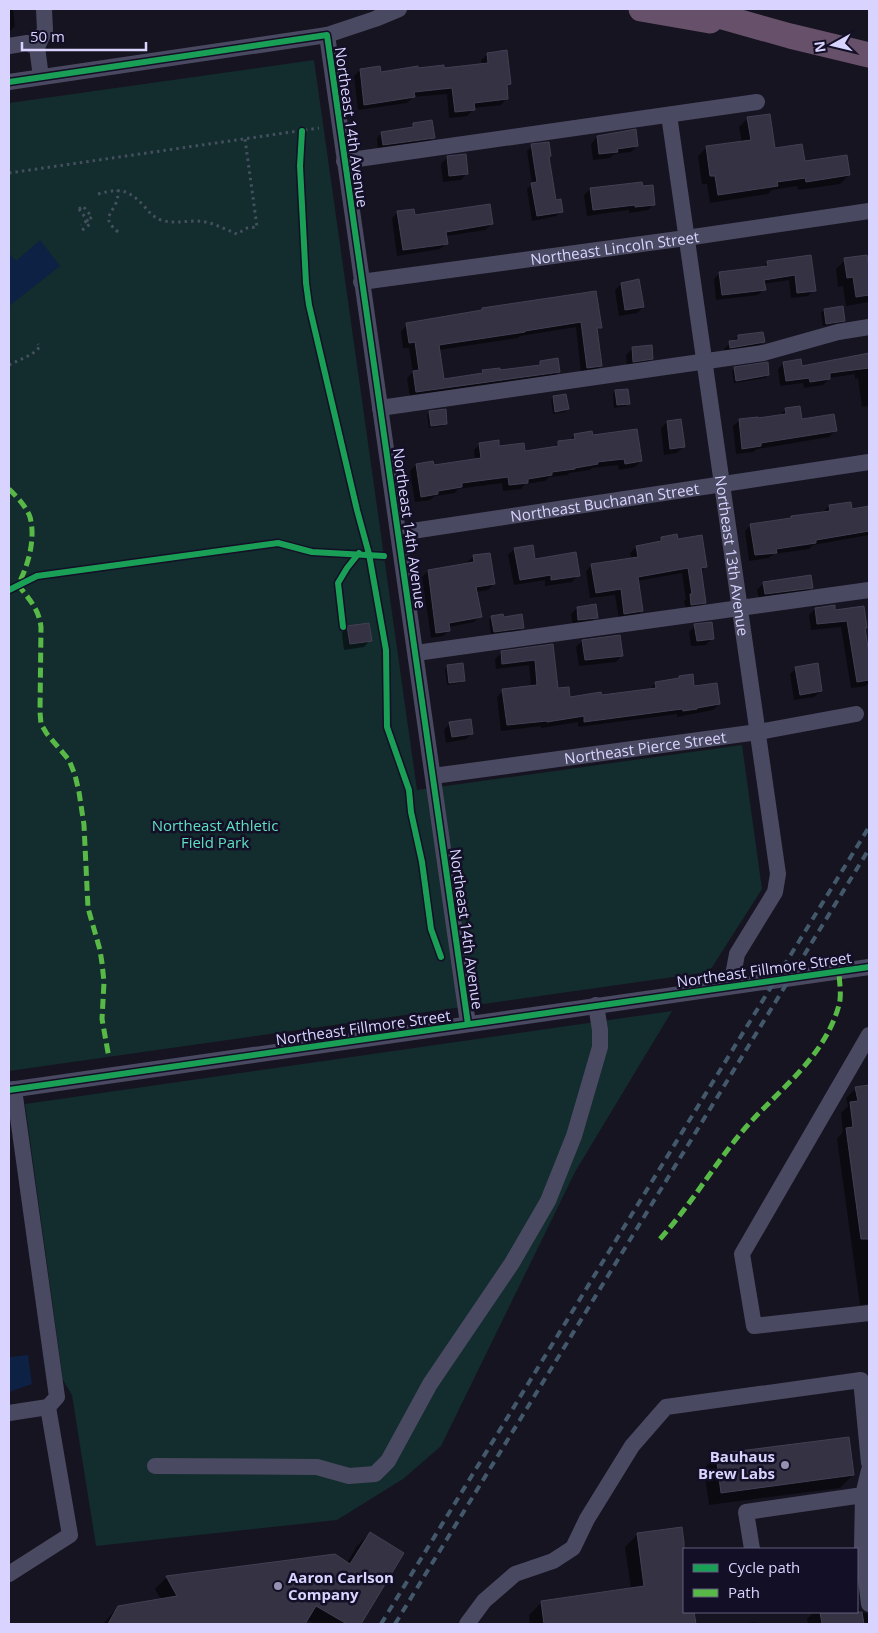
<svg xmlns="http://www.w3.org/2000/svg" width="878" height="1633" font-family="'Open Sans',sans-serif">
  <rect width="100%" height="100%" fill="#161421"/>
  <!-- green -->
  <g fill="#132c2d">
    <polygon points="314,60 417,790 742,745 762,889 709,972 9,1071 9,103"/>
    <polygon points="672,1011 575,1172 441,1446 403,1479 337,1520 96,1546 72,1395 63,1380 25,1104"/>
  </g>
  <!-- water -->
  <g fill="#0d2144">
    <polygon points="40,240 60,266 9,306 9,253 16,261"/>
    <polygon points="28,1355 32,1384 9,1392 9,1357"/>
  </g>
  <!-- shadow -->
  <g fill="#0007">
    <polygon points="9,9 13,9 15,26 9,32"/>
    <polygon points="488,54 510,84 506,88 507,98 501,105 473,108 473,110 467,116 449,118 447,94 413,97 407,103 358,110 354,76 360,70 380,73 417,69 443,69 482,65 481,60"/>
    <polygon points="748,118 774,149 804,163 849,175 840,184 798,190 797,186 772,190 768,194 710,203 707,184 702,184 698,156 707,147 742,143 739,127"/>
    <polygon points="413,125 434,137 429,142 378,150 377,138 382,133 408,129"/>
    <polygon points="597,137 637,146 631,152 614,154 610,158 593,160 591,144"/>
    <polygon points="532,146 548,158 555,201 561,211 556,216 532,221 527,189 532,184 527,151"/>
    <polygon points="447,158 467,173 461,180 443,182 441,164"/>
    <polygon points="590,189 654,204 648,210 629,213 629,210 587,216 584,195"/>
    <polygon points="398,212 414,216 492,224 485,230 446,236 447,243 440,249 397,256 392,218"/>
    <polygon points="810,256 814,290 808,296 791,298 789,280 763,284 764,289 758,295 716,300 714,279 720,273 762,268 768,263"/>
    <polygon points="845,260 869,264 869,302 846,306 843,286 838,287 836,269"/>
    <polygon points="621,284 643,307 637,313 619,316 615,290"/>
    <polygon points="595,292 600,327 596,332 601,366 595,371 581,373 576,327 520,336 518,338 438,350 443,381 479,375 483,371 499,371 536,367 540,363 559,372 553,378 410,398 407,378 413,372 409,348 403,348 401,331 407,325 480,311 483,309"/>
    <polygon points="824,310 844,320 841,323 823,326 821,313"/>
    <polygon points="738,336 763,342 757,348 724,353 724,349"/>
    <polygon points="632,349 652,358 646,364 627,367 626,355"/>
    <polygon points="869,354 869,406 862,407 858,378 855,379 855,374 830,378 823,385 804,388 803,383 780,386 778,369 784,363 801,367"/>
    <polygon points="735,368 768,375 765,378 734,383 732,371"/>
    <polygon points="615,391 629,403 626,406 614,408 613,394"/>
    <polygon points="553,397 567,409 565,412 553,414 551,400"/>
    <polygon points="786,409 801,421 835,431 829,437 757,449 753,452 736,454 733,426 740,420 779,416"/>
    <polygon points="430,412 446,423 443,426 429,428 427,415"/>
    <polygon points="667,422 683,447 677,453 664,455 661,428"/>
    <polygon points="575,435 592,436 641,461 635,467 619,470 618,465 592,468 590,470 569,473 568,475 549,477 545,481 525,484 521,489 503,491 502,483 458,489 455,493 435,496 430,500 415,502 410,471 416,465 432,467 475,460 474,450 480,444 524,452 553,448 558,443 569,441"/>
    <polygon points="829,506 851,510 869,507 869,535 813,545 809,549 774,554 769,558 749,561 745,531 751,525 789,520 792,517 823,512"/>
    <polygon points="661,538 677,540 706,567 700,572 705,602 699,608 686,610 684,601 686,599 682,573 637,581 642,611 636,617 619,619 615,595 590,598 586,571 592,565 632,559 630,553 636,547 656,544"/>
    <polygon points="514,549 534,560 578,575 572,582 545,586 545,580 514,585 508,555"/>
    <polygon points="489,554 494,584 488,590 476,592 480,616 474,622 449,627 449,630 443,636 431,638 422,577 428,571 468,564 467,562 473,557"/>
    <polygon points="764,583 812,587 806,593 759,600 757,590"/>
    <polygon points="577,608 596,617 590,623 573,626 571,614"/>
    <polygon points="815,609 834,611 866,628 864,629 869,662 869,682 866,686 851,688 841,627 811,630 809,615"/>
    <polygon points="491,617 523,627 520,630 491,634 489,620"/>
    <polygon points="695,626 712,638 706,645 691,646 689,632"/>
    <polygon points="348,627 370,640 364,647 344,650 342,633"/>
    <polygon points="582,641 622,655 616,662 579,666 576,647"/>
    <polygon points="552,645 557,690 569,699 601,697 649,690 656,683 676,680 679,677 719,704 713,710 677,717 677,714 578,727 578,722 541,728 541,726 501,731 497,697 503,691 531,687 529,665 496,669 495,659 501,653"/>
    <polygon points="448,666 463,680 460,683 447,685 445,669"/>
    <polygon points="796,668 821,691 814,697 794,700 790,674"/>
    <polygon points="450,723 472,733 466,739 446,743 444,730"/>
    <polygon points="869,1086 869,1304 860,1305 837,1139 843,1132 841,1113 848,1106 846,1098 856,1088"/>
    <polygon points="717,1456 853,1475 840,1488 709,1505 704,1468"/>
    <polygon points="681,1528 684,1551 684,1612 693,1612 695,1624 530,1624 529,1615 542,1602 631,1589 625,1547 637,1535"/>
    <polygon points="370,1533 402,1553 359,1624 314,1624 307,1620 304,1624 103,1624 118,1607 161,1600 155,1589 167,1577 347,1563 357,1546"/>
    <polygon points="857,1600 860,1611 868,1614 869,1613 869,1624 808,1624 807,1619 814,1612 857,1612"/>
    <polygon points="755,1622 756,1624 742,1624"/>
  </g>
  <!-- building -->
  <g fill="#343243" stroke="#433f54">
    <polygon points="507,50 511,84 507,85 508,99 474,103 475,110 455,112 452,88 414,92 415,97 364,105 360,69 380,66 381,72 418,66 418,68 444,65 444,68 488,63 487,53"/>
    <polygon points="770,114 775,148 802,144 805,161 847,155 850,175 806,182 805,178 777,182 778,186 718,195 715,176 710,176 706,146 751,140 747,117"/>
    <polygon points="432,120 435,138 383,145 381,132 413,127 413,123"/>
    <polygon points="636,129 638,146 617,149 618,152 599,154 597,136"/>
    <polygon points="549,142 551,156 549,157 556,200 561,199 563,212 537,216 531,183 537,182 531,144"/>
    <polygon points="466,154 468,174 449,176 447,156"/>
    <polygon points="642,182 643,186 653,185 655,205 635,207 635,205 593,210 590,188"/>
    <polygon points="490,204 493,224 446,232 448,244 403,250 397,211 414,209 415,215"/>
    <polygon points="811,255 816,291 797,293 795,275 764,280 766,290 722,295 719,272 768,266 767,261"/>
    <polygon points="867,255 869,268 869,295 856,297 853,277 847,278 844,258"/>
    <polygon points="639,279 644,307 625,310 621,283"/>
    <polygon points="596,291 602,328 597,328 602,366 587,368 581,322 525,331 525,332 439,345 444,379 483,373 482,370 500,368 500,370 540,365 540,361 558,358 560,372 416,392 413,371 419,370 415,342 409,343 406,323 482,310 482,308"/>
    <polygon points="843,306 845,321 826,324 824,309"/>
    <polygon points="763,332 765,342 730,348 729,341 738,340 738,335"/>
    <polygon points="652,345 653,359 633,362 632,347"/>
    <polygon points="869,353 869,368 830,373 830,379 810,382 809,378 786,381 783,362 801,359 802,366"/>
    <polygon points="768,362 769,375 736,381 734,367"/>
    <polygon points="628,389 630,404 617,405 615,390"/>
    <polygon points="566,394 569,409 555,412 553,396"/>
    <polygon points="800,406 802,419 834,414 837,431 761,443 761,446 742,449 739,419 758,417 758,418 786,414 785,408"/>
    <polygon points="446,409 447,424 431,426 429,411"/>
    <polygon points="681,419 685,447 670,449 667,421"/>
    <polygon points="637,429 642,461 625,464 624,459 597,462 598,464 575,468 575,469 552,472 552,475 528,479 528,483 509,485 508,477 462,483 462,487 438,491 438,494 421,497 416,464 433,461 434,465 481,458 479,443 499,440 499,446 524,443 525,451 558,446 558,441 575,439 574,434 592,431 593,435"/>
    <polygon points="851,502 852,509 869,506 869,531 816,540 816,543 776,549 777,553 755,555 750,524 791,518 791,516 830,511 829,505"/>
    <polygon points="677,534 678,539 702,535 707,567 701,568 706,603 691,605 690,594 692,594 688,568 638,577 643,611 624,614 621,589 596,593 591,564 638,557 636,546 661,541 661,537"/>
    <polygon points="533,545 535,559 576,552 580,576 551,580 551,575 520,580 514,548"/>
    <polygon points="490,553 495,584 476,587 482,617 449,623 450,631 436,633 428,570 474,562 473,555"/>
    <polygon points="811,575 813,588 765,594 763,582"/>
    <polygon points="596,604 598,618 578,620 577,607"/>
    <polygon points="835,605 835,610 864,606 867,628 865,628 869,654 869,680 857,682 847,621 817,624 815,608"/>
    <polygon points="503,614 504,617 522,614 524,628 494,632 491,616"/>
    <polygon points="712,622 714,639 697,641 694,624"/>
    <polygon points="369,623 372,641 350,644 347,626"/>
    <polygon points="620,635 623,656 585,660 582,640"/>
    <polygon points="553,644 558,688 569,687 570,697 601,692 602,695 656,688 655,682 679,678 679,676 693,674 694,686 717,683 720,704 697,708 697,709 683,711 682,709 584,722 584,716 547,722 547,721 507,725 502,689 537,685 535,660 502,664 501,651"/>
    <polygon points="463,663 465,681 449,683 447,665"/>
    <polygon points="818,663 822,691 800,695 795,667"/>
    <polygon points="471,719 473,734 452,737 449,722"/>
    <polygon points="869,1085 869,1239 861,1239 846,1128 853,1127 850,1102 858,1101 855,1087"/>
    <polygon points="849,1437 854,1475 721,1493 716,1454"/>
    <polygon points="682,1527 684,1543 684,1612 694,1612 696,1624 544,1624 541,1601 644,1586 637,1533"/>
    <polygon points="370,1532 404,1553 361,1624 347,1624 316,1606 305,1624 108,1624 118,1606 177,1596 166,1576 335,1554 350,1564"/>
    <polygon points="820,1612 862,1612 864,1624 822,1624"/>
  </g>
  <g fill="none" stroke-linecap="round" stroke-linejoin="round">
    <!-- path -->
    <g stroke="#44505f" stroke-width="3" stroke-dasharray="2.5 4" stroke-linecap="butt">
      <polyline points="9,173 319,128"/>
      <path d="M98 194C120 188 128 189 144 206 149 212 153 217 161 220 173 224 184 221 196 221 211 221 224 229 237 234L247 228 257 227 245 139"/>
      <polyline points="79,209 90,224 81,231"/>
      <path d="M118 232C103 219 109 217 116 203 118 199 118 194 118 190"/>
      <polyline points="9,365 32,354 40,347 38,344"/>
    </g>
    <!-- minor -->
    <g stroke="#4a4962" stroke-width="16">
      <polyline points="327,35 468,1024"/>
      <polyline points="9,46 27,43 37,47 41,77"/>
      <polyline points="37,47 45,30 44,9"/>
      <polyline points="9,82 327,35 375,19 399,9"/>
      <path id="s1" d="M669 115 778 874 775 892 737 954 731 986"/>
      <polyline points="344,161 757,102"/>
      <path id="s2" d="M361 282 686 238 869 211"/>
      <polyline points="380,408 763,353 838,332 869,327"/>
      <path id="s3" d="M399 533 869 462"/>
      <polyline points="416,653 869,590"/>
      <path id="s4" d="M433 776 758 732 856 714"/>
      <polyline points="869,1035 742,1254 754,1326 869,1313"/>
      <polyline points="14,1089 57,1397 48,1407"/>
      <polyline points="9,1090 869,967"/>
      <polyline points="9,1413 48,1407 70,1535 9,1574"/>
      <polyline points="155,1466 317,1467 349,1476 375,1474 388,1461 430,1384 512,1263 548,1201 574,1136 600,1047 600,1030 596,1005"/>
      <polyline points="869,1470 863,1495 869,1494"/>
      <polyline points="752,1549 746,1512 863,1495 862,1548 869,1604"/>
      <polyline points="467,1624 484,1601 515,1574 553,1561 573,1548 587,1519 632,1446 666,1407 861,1380 869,1463"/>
    </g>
    <!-- highway -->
    <g stroke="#67516a" stroke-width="25">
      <polyline points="641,9 710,21"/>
      <polyline points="694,9 790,36 869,55"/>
    </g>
    <!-- rail -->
    <g stroke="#43596b" stroke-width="4" stroke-dasharray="8 6" stroke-linecap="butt">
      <polyline points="381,1624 869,827"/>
      <polyline points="395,1624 869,849"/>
    </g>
    <!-- path-bridge -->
    <polyline stroke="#44505f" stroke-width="3" stroke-dasharray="2.5 4" stroke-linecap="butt" points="79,209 83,206 92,217 81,225"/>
    <!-- quiet -->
    <g stroke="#58b947" stroke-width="5" stroke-dasharray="10 5" stroke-linecap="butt">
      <path d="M9 489C17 497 26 506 30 517 36 539 28 566 18 585 29 599 39 609 41 627L40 712 41 724 47 734 69 760 75 775 79 792 84 825 88 908 100 950 102 963 104 982 102 1019 109 1058"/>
      <path d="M660 1239C690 1206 712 1168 741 1133 775 1092 824 1060 839 1005 842 995 839 981 839 971"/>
    </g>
    <defs>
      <g id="cycleway">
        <polyline points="9,82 327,35 468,1024"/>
        <polyline points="302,131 300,166 306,283 309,305 357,510 369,554 386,650 387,727 409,790 411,812 422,862 431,929 441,957"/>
        <polyline points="9,590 37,576 278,543 312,552 384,556"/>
        <polyline points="343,627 338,583 347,568 359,553"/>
        <polyline points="9,1090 869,967"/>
      </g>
    </defs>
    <!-- cycleway casing -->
    <use href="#cycleway" stroke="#130f26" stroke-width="9"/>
    <!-- cycleway -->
    <use href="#cycleway" stroke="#1a9f57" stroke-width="6"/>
  </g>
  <!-- markers -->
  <g fill="#9591b1" stroke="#130f26" stroke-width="2">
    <circle cx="785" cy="1465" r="5"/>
    <circle cx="278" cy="1586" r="5"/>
  </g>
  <g text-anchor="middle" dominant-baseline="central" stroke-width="5" stroke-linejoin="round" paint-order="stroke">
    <!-- street labels -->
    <g font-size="15" fill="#d9d4ff" stroke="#130f26">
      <text transform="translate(352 127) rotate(82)">Northeast 14th Avenue</text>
      <text stroke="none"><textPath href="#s2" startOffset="256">Northeast Lincoln Street</textPath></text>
      <text stroke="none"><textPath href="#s3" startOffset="208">Northeast Buchanan Street</textPath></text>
      <text transform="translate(410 528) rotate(82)">Northeast 14th Avenue</text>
      <text stroke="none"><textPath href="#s1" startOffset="445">Northeast 13th Avenue</textPath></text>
      <text stroke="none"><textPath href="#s4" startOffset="214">Northeast Pierce Street</textPath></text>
      <text transform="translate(467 929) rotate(82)">Northeast 14th Avenue</text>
      <text transform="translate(764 969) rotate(-8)">Northeast Fillmore Street</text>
      <text transform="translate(363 1027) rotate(-8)">Northeast Fillmore Street</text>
    </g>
    <!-- park labels -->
    <g font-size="15" fill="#5fe0c0" stroke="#130f26">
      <text x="215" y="825">Northeast Athletic<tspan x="215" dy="17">Field Park</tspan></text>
    </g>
    <!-- poi labels -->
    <g font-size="15" font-weight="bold" fill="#d9d4ff" stroke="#130f26" text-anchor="end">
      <text x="775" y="1456">Bauhaus<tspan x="775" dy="17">Brew Labs</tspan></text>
      <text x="288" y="1577" text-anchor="start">Aaron Carlson<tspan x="288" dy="17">Company</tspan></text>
    </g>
  </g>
  <!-- border -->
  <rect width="878" height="1633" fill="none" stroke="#d9d4ff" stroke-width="20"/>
  <!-- legend -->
  <rect x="683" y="1548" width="175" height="65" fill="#130f26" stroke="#625e7d"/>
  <rect x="693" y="1564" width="25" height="8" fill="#1a9f57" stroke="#625e7d"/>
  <text x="728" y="1573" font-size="15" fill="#d9d4ff">Cycle path</text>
  <rect x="693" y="1589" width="25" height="8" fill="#58b947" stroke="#625e7d"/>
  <text x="728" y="1598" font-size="15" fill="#d9d4ff">Path</text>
  <!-- north arrow -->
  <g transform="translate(833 45) rotate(262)" stroke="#130f26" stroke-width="4" paint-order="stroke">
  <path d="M0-4L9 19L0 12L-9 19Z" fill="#d9d4ff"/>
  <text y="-8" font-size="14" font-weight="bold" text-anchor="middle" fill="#d9d4ff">N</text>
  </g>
  <!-- scale -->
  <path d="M22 42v8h124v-8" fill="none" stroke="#d9d4ff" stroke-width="2.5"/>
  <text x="30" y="42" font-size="15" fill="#d9d4ff" stroke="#130f26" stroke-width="4" paint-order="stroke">50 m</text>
</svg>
